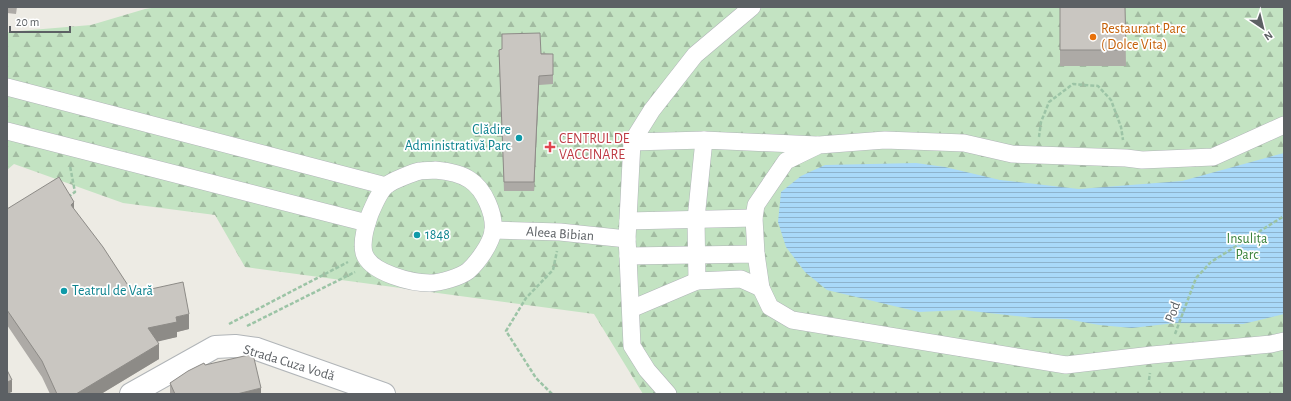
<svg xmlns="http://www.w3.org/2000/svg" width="1291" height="401" font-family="'Alegreya Sans',sans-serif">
  <defs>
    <pattern id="forest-firs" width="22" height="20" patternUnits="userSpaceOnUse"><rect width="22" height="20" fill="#c3e3c2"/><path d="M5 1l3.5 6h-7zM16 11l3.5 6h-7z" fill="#a2bba1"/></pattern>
    <pattern id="water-rules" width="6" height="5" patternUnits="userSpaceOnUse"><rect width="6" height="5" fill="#a9d9f9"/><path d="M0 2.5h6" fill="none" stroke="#8db3cd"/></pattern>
  </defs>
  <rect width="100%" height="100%" fill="#edebe4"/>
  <!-- forest -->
  <polygon fill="url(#forest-firs)" points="158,7 1284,7 1284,394 643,394 594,314 245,267 215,215 123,203 14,164 7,170 7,32 91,25 145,9"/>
  <!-- water -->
  <polygon fill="url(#water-rules)" points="1284,153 1284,314 1243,324 1175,323 1132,328 1099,325 1066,319 1034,318 962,310 919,312 827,290 805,272 786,247 778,222 781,192 801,176 825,165 916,163 945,167 1000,180 1079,189 1182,181"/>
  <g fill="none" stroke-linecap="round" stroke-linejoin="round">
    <defs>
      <g id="pedestrian">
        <polyline points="752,7 695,55 652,110 632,142 627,239 628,256 756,254 761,288 770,307 792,320 1066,365 1152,355 1271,344 1284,341"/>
        <polyline points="7,87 386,186"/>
        <polyline points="7,131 367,223"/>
        <polyline points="632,142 704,140"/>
        <path d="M435 170C447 171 460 173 470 180 484 189 495 214 493 231 491 244 478 262 468 271 460 277 440 283 430 283 412 283 370 273 364 253 361 241 366 225 370 214 373 207 380 190 387 185 392 181 414 172 420 171 425 170 430 171 435 170Z"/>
        <polyline points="628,221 754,218"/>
        <polyline points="493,230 560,232 627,239"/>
        <polyline points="756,254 754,218 756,205 786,161 819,145 885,140 964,143 1012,154 1126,158 1142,160 1213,157 1284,125"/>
        <polyline points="628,256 632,346 647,370 668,394"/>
        <polyline points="761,288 741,279 697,281 696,219 704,140 817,145"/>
        <polyline points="631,309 697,281"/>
      </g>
      <polyline id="minor" points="131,394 215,347 235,346 257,349 384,394"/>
    </defs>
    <!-- pedestrian casing -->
    <use href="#pedestrian" stroke="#b1b5b8" stroke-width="18"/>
    <!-- minor casing -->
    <use href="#minor" stroke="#b1b5b8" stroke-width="24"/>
    <!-- path -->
    <g stroke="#9cc4a6" stroke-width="2.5" stroke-dasharray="4 2" stroke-linecap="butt">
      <polyline points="1039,137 1041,122 1049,102 1073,84 1098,86 1111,100 1121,127 1123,140"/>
      <polyline points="68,197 75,192 70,166"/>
      <polyline points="229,324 348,262"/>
      <polyline points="247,326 355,272"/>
      <polyline points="1175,334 1196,278 1211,262 1284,216"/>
      <polyline points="1149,380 1150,373"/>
      <polyline points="552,394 536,378 506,331 526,298 553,270 557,251"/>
    </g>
    <!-- pedestrian -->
    <use href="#pedestrian" stroke="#fff" stroke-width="17"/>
    <!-- minor -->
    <use href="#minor" stroke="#fff" stroke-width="22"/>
  </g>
  <!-- wall -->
  <g fill="#adaaa6">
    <polygon points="7,7 17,7 16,14 7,13"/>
    <polygon points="1047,7 1125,7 1126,66 1060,66 1060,8 1047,8"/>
    <polygon points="499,50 553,54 553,84 539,85 534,191 504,191"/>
    <polygon points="7,209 74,210 133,293 189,329 177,332 177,337 157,341 159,359 101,394 50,394 42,377 7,325"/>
    <polygon points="205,365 261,394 170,394 170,383"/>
  </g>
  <!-- shaded-wall -->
  <g fill="#8d8b87">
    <polygon points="539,76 539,85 534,191 534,182"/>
    <polygon points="74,202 74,217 71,205"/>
    <polygon points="189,314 189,329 177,332 177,337 148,344 148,328 176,317"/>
    <polygon points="159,344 159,359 101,394 76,394"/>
    <polygon points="12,380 12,392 7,394 7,382"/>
    <polygon points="261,388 261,394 237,394"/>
  </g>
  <!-- building -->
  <g fill="#c9c6c1" stroke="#8d8b87">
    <polygon points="1060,7 1125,7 1126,50 1060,50"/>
    <polygon points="540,33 541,54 553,54 553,75 539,76 534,182 504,182 499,50 502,49 502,34"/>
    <polygon points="59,177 74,202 71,205 103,247 133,293 183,282 189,314 176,317 177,322 148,328 159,344 76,394 57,394 42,361 7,310 7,209"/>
    <polygon points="253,354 261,388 237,394 175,394 170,383 188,371 204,363 205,365"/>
    <polygon points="7,370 12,380 7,382"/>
  </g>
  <!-- markers -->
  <circle fill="#e8710a" stroke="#fff" stroke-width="1.5" cx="1093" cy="37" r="4"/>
  <g fill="#0f9aa8" stroke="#fff" stroke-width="1.5">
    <circle cx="519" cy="138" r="4"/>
    <circle cx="417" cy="235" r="4"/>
    <circle cx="64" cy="291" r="4"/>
  </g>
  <path fill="#e0444e" stroke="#fff" stroke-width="1.5" d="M548 141h4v4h4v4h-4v4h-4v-4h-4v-4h4z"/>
  <g text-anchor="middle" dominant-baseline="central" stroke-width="3.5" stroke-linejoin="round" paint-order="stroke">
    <!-- food labels -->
    <g font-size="14" fill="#c56008" stroke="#fff" text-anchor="start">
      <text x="1101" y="29">Restaurant Parc<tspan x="1101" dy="16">( Dolce Vita)</tspan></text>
    </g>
    <!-- culture labels -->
    <g font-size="14" fill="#0d838f" stroke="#fff" text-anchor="start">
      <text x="511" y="130" text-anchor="end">Clădire<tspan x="511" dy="16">Administrativă Parc</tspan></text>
      <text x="425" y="235">1848</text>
      <text x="72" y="291">Teatrul de Vară</text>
    </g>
    <!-- health labels -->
    <g font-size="14" fill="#be3a42" stroke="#fff" text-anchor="start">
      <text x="559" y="139">CENTRUL DE<tspan x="559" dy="16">VACCINARE</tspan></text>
    </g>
    <!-- street labels -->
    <g font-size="14" fill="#5c6064" stroke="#fff">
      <text transform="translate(560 234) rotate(4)">Aleea Bibian</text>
      <text transform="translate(1173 312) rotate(-69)">Pod</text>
      <text transform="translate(289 363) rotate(17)">Strada Cuza Vodă</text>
    </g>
    <!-- park labels -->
    <g font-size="14" fill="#3c833c" stroke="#fff">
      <text x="1247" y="239">Insulița<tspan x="1247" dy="16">Parc</tspan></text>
    </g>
  </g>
  <!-- border -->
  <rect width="1291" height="401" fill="none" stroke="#5c6064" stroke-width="16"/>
  <!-- north arrow -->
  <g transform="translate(1263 28) rotate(145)" stroke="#ffffff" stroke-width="3" paint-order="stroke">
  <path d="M0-3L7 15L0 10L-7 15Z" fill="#5c6064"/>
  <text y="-6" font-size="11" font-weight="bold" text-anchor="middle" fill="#5c6064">N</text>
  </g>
  <!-- scale -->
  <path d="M10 26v6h60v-6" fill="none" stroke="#5c6064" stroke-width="2"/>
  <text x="16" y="26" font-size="12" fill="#5c6064" stroke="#ffffff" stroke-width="3" paint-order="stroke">20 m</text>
</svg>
